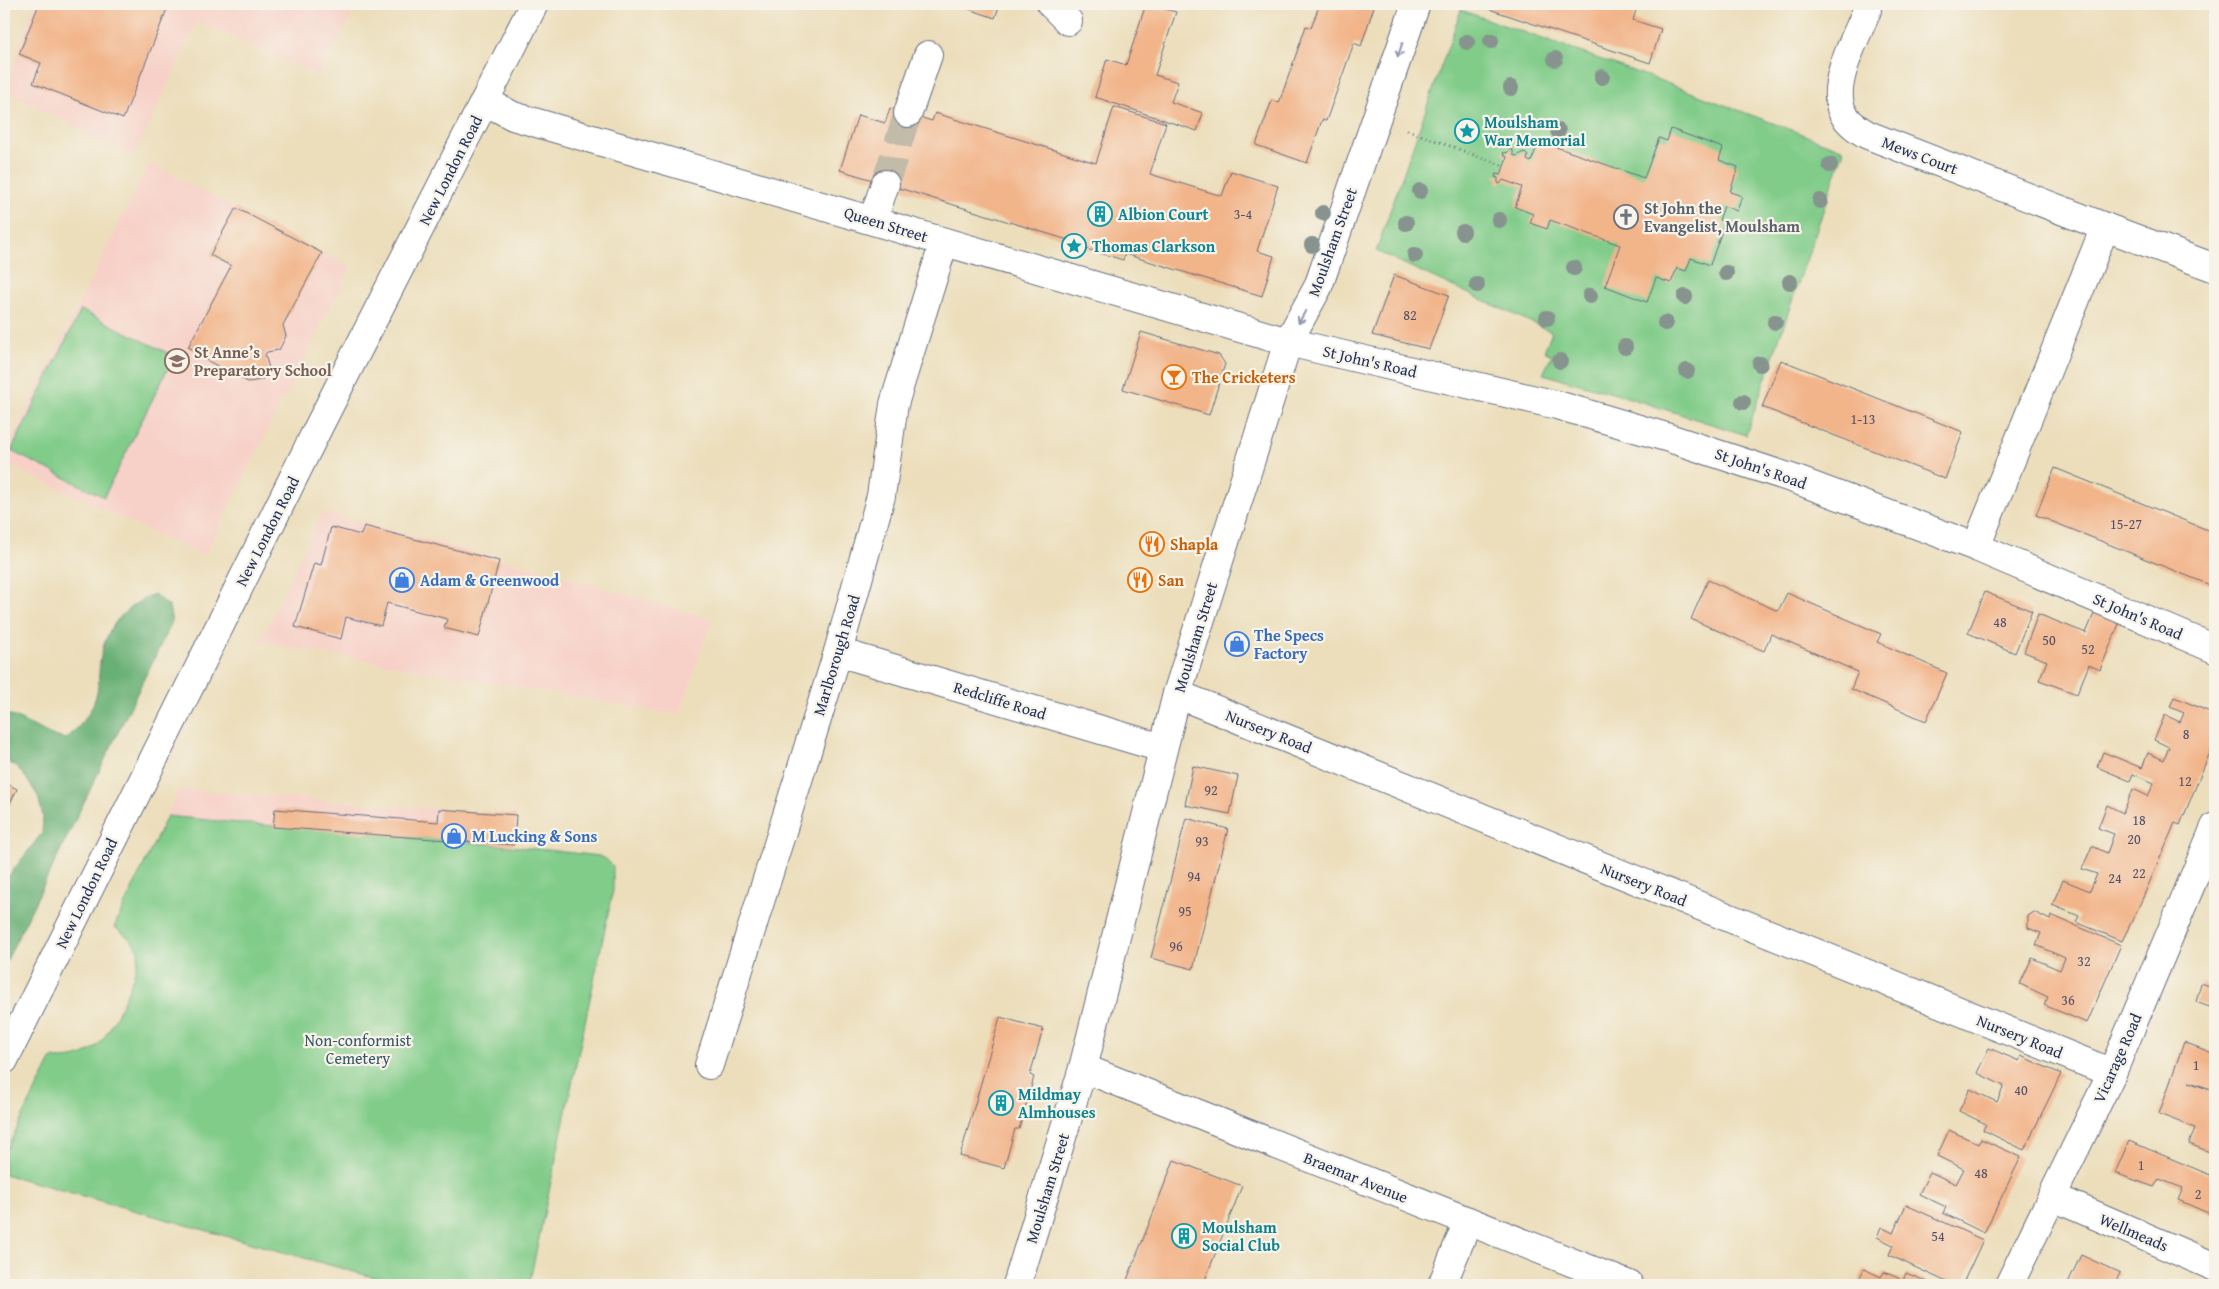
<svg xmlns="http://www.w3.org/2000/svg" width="2219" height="1289" font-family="'Gentium Book Plus',serif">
  <rect width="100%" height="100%" fill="#f7f3e8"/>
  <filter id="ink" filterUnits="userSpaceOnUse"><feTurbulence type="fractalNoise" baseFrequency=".02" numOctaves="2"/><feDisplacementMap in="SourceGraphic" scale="10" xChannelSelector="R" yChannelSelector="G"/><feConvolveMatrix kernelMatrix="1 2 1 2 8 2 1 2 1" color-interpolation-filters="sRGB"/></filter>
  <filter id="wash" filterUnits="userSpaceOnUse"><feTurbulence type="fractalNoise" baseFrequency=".0096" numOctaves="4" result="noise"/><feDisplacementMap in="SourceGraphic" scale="20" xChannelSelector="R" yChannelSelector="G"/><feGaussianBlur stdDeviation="1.12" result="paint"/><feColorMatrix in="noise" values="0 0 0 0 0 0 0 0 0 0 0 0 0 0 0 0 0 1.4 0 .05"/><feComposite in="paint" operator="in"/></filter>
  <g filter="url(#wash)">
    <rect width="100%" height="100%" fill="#ecdebb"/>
    <!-- built -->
    <g fill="#f7d1c8">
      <polygon points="34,4 358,4 318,75 197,21 135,156 5,92"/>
      <polygon points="149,163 351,267 204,556 4,463 4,455"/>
      <polygon points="322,512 499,558 712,619 680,715 260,642"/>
      <polygon points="179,789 516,815 514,845 273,827 167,816"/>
    </g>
    <!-- green -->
    <g fill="#81cc89" stroke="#4e7e74">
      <polygon points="1461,10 1664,82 1844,150 1746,435 1623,396 1543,374 1552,355 1544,351 1552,332 1376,251"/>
      <polygon points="81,310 174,356 104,497 11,451"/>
      <path d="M167 816C311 831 455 838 599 856L606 859 613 866V891L529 1285H401L4 1174V1154L52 1058C69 1061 85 1057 98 1045 110 1034 142 967 138 951 134 940 123 933 114 927Z"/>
    </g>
    <!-- forest -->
    <path fill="#68b075" stroke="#42706a" d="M154 594 169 606 172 622 4 966V882L42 833 43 817 38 796 26 778 17 767 4 760V712L54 736 66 739C78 728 88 718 94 702 100 687 98 671 101 656 107 625 126 606 154 594Z"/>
    <g id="blocks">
      <!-- building -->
      <g fill="#f2b489">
        <polygon points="39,4 169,4 123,119 33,83 41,63 19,54"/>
        <polygon points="954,4 1000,4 995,18"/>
        <polygon points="1146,4 1176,12 1155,75 1178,82 1171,102 1203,113 1197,131 1095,97 1107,59 1126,65"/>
        <polygon points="1314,4 1375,4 1361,46 1354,43 1326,121 1322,120 1307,163 1256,145 1272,100 1279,103 1306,26 1311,28 1319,6"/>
        <polygon points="1474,4 1638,4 1633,20 1661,29 1650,63"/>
        <polygon points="1114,107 1166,123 1150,174 1222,196 1231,171 1278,186 1257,251 1274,256 1262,296 1125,254 1123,260 1067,243 1068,240 840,170 858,115 885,123 890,108 932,121 935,113 1096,163"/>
        <polygon points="1671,129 1723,148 1719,160 1738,167 1730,192 1742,196 1737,211 1724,206 1719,220 1725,222 1710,265 1691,258 1686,271 1677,268 1671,283 1656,278 1647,302 1605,286 1620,245 1550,220 1547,229 1530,223 1533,214 1515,207 1522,187 1503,180 1500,184 1498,183 1498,178 1495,177 1496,174 1501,175 1507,157 1503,154 1504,152 1507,153 1510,149 1513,150 1513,155 1516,156 1524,152 1528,156 1527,160 1531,162 1539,141 1644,178 1659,138 1667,141"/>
        <polygon points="236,208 322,253 283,325 286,336 279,350 267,352 265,355 269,368 262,380 248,382 206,360 207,357 188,347 231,266 210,255"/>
        <polygon points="1394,275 1449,295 1429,349 1372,335"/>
        <polygon points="1141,332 1219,355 1225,364 1209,415 1123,389"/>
        <polygon points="1781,360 1963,432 1945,479 1762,407"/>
        <polygon points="2055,468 2215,533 2215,587 2036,515"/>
        <polygon points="364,526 499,561 479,637 444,628 447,619 387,603 381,626 346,617 341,639 295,627 314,563 321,565 331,527 361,535"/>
        <polygon points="1708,580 1778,611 1787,593 1881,634 1877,642 1947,673 1926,721 1851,689 1858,672 1771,634 1764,651 1691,619"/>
        <polygon points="1985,592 2032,611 2015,653 1968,633"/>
        <polygon points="2096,609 2121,619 2100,670 2089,665 2077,694 2039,680 2047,661 2024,652 2038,614 2086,633"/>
        <polygon points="2174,697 2215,714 2215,740 2180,825 2175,823 2141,902 2122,941 2076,922 2079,916 2052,905 2063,880 2090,891 2097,874 2082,869 2092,846 2107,853 2114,834 2098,828 2107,805 2123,813 2133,789 2148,796 2154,783 2133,774 2130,781 2097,767 2103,752 2142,768 2148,753 2164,760 2169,747 2154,740 2165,715 2180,722 2184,713 2170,707"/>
        <polygon points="1193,766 1238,776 1230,814 1185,805"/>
        <polygon points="4,782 17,789 4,816"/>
        <polygon points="275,809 438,822 439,809 516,815 514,845 273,827"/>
        <polygon points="1186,818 1228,829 1193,969 1151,958"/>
        <polygon points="2034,912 2050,920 2051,915 2121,945 2087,1023 2044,1005 2048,997 2020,984 2032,958 2060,970 2065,958 2036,945 2041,933 2028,928 2028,916"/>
        <polygon points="2201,983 2215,988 2215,1009 2196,1002"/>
        <polygon points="1000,1017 1043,1029 1030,1075 1034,1077 1019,1129 1015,1129 1004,1168 960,1156"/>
        <polygon points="2184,1042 2215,1054 2215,1090 2189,1082 2215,1092 2215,1154 2189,1144 2195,1128 2159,1114"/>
        <polygon points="1989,1048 2019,1061 2021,1056 2061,1074 2024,1150 1983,1130 1986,1124 1959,1111 1970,1089 1997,1102 2000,1095 2004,1086 1977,1073"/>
        <polygon points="1949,1130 1979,1144 1981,1139 2021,1157 1984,1233 1943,1213 1946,1207 1919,1194 1930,1172 1956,1184 1964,1169 1937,1156"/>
        <polygon points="2129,1141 2215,1177 2215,1216 2178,1200 2183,1188 2159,1179 2154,1187 2115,1173"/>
        <polygon points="1174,1160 1242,1186 1203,1285 1125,1285"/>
        <polygon points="1906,1205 1983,1240 1962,1285 1953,1285 1889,1255 1893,1245 1877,1237 1881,1227 1893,1233"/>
        <polygon points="2081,1255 2120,1273 2115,1283 2120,1285 2067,1285"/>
        <polygon points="1864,1269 1881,1277 1884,1272 1903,1280 1906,1273 1935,1285 1873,1285 1859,1279"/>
      </g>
    </g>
  </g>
  <g filter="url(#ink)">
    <use href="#blocks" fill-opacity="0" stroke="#646c7f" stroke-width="1"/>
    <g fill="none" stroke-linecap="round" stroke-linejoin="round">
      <!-- minor-tunnel -->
      <polyline stroke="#c2bba8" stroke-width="28" stroke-dasharray="28 14" stroke-linecap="butt" points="885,184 908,113"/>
      <defs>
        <g id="minor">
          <polyline points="1051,4 1068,21"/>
          <path d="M1867 10C1857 36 1833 78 1840 105 1843 119 1857 129 1868 135L2105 227 1976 547"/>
          <polyline points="485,101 513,116 1288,342 1557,405 1666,437 1794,479 1976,547 2215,649"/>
          <polyline points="908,113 928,55"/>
          <polyline points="873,220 885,184"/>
          <polyline points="2105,227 2215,268"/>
          <polyline points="838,652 1162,748"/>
          <polyline points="1177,694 2112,1073"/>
          <polyline points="709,1065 838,652 881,496 894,404 944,242"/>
          <polyline points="1083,1068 1629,1285"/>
          <polyline points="2053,1197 2215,1267"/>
          <polyline points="1017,1285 1083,1068 1177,694 1288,342 1318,287 1416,4"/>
          <polyline points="1442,1285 1468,1221"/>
          <polyline points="2009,1285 2112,1073 2215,827"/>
        </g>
        <polyline id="major" points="4,1060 320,424 534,4"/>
      </defs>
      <!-- minor casing -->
      <use href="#minor" stroke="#646c7f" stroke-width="30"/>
      <!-- major casing -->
      <use href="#major" stroke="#646c7f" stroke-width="30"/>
      <!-- path -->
      <polyline stroke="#646c7f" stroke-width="3" stroke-dasharray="1 4" stroke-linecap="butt" points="1407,130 1504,166"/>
      <!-- minor -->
      <use href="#minor" stroke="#fff" stroke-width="28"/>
      <!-- major -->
      <use href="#major" stroke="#fff" stroke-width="28"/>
    </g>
    <!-- trees -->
    <g fill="#87938e">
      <circle cx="1491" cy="41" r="8"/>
      <circle cx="1467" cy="42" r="8"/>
      <circle cx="1555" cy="59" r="8"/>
      <circle cx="1602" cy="77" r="8"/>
      <circle cx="1511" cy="88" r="8"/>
      <circle cx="1558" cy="131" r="8"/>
      <circle cx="1830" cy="165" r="8"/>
      <circle cx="1420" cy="191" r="8"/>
      <circle cx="1820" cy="201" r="8"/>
      <circle cx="1323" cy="213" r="8"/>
      <circle cx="1499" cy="220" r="8"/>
      <circle cx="1406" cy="223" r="8"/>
      <circle cx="1463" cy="232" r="8"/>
      <circle cx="1312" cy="245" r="8"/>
      <circle cx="1415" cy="255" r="8"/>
      <circle cx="1574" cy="268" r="8"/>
      <circle cx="1726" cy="273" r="8"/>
      <circle cx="1790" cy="282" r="8"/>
      <circle cx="1477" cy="285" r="8"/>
      <circle cx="1590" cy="296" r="8"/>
      <circle cx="1685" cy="297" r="8"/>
      <circle cx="1547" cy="318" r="8"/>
      <circle cx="1775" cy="322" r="8"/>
      <circle cx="1665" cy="323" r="8"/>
      <circle cx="1625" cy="347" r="8"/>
      <circle cx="1560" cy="361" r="8"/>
      <circle cx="1760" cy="364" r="8"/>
      <circle cx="1687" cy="371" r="8"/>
      <circle cx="1743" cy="402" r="8"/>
    </g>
    <!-- one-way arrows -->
    <defs><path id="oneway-shaft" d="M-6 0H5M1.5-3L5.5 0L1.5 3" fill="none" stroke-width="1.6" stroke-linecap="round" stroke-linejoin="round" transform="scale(1.25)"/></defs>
    <g stroke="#8d97ae">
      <use href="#oneway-shaft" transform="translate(1400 50) rotate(109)"/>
      <use href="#oneway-shaft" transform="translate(1302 317) rotate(119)"/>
    </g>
  </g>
  <!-- icons -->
  <defs>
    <symbol id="sight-ring" viewBox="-11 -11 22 22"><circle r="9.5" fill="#f7f3e8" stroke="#0f9aa8" stroke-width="1.5"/><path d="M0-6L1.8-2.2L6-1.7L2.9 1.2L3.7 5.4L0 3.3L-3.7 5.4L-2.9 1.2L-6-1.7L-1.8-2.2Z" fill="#0f9aa8"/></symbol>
    <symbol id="building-ring" viewBox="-11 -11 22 22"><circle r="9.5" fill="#f7f3e8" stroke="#0f9aa8" stroke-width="1.5"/><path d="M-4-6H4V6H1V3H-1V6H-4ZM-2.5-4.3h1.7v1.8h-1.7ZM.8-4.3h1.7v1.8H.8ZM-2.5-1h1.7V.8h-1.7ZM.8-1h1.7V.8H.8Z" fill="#0f9aa8"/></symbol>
    <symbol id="church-ring" viewBox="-11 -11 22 22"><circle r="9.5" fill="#f7f3e8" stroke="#6b7280" stroke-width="1.5"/><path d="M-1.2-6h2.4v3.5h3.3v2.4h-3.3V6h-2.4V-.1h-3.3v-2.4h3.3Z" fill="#6b7280"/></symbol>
    <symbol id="school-ring" viewBox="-11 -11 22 22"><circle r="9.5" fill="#f7f3e8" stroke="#8d6e63" stroke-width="1.5"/><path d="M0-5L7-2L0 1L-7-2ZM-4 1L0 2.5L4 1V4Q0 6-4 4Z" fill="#8d6e63"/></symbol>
    <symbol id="bar-ring" viewBox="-11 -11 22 22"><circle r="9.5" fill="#f7f3e8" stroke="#e8710a" stroke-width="1.5"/><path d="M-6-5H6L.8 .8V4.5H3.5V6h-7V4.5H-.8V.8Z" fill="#e8710a"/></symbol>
    <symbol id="restaurant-ring" viewBox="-11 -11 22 22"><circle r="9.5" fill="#f7f3e8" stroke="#e8710a" stroke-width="1.5"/><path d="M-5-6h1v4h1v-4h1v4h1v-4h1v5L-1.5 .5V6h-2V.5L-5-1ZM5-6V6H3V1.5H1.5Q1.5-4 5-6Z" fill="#e8710a"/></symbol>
    <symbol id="shop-ring" viewBox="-11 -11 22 22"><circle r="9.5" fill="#f7f3e8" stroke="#3f7fe0" stroke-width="1.5"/><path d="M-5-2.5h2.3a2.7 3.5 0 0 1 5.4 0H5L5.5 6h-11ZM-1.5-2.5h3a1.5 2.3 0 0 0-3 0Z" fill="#3f7fe0"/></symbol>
  </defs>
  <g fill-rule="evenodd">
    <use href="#sight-ring" x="1453" y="117" width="28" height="28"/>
    <use href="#building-ring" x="1086" y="200" width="28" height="28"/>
    <use href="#church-ring" x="1612" y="203" width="28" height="28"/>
    <use href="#sight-ring" x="1060" y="232" width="28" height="28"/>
    <use href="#school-ring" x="163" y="347" width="28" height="28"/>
    <use href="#bar-ring" x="1160" y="363" width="28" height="28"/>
    <use href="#restaurant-ring" x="1138" y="530" width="28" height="28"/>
    <use href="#shop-ring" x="388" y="566" width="28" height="28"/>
    <use href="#restaurant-ring" x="1126" y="566" width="28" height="28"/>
    <use href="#shop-ring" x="1223" y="630" width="28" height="28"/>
    <use href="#shop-ring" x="440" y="822" width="28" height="28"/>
    <use href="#building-ring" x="987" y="1089" width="28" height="28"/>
    <use href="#building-ring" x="1170" y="1222" width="28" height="28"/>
  </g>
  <g text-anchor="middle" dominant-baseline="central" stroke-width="4.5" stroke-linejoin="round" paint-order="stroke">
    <!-- number labels -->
    <g font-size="14" fill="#515069">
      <text x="1243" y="214">3-4</text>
      <text x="1410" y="315">82</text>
      <text x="1863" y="419">1-13</text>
      <text x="2126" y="524">15-27</text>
      <text x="2000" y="622">48</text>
      <text x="2049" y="640">50</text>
      <text x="2088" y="649">52</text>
      <text x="2186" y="734">8</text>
      <text x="2185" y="781">12</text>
      <text x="1211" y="790">92</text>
      <text x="2139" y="820">18</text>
      <text x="2134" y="839">20</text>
      <text x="1202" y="841">93</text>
      <text x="2139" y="873">22</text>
      <text x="1194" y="876">94</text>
      <text x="2115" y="878">24</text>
      <text x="1185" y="911">95</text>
      <text x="1176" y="946">96</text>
      <text x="2084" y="961">32</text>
      <text x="2068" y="1000">36</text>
      <text x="2196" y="1065">1</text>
      <text x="2021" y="1090">40</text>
      <text x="2141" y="1165">1</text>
      <text x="1981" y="1173">48</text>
      <text x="2198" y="1194">2</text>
      <text x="1938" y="1236">54</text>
    </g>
    <!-- culture labels -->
    <g font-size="16" font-weight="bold" fill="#0d838f" stroke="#f7f3e8" text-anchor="start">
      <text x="1484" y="122">Moulsham<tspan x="1484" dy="18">War Memorial</tspan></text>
      <text x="1118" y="214">Albion Court</text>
      <text x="1092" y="246">Thomas Clarkson</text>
      <text x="1018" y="1094">Mildmay<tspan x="1018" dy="18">Almhouses</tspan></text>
      <text x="1202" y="1227">Moulsham<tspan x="1202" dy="18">Social Club</tspan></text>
    </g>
    <!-- street labels -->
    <g font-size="16" fill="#1b2f5e" stroke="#f7f3e8">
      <text transform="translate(1920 155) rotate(21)">Mews Court</text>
      <text transform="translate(450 170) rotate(-63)">New London Road</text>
      <text transform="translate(886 224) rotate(17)">Queen Street</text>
      <text transform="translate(1332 242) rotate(-70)">Moulsham Street</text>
      <text transform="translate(1370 361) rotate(13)">St John's Road</text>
      <text transform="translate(1761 468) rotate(19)">St John's Road</text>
      <text transform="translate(267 531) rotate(-63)">New London Road</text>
      <text transform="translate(2138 616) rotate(23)">St John's Road</text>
      <text transform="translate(1195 637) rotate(-73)">Moulsham Street</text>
      <text transform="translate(836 655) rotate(-73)">Marlborough Road</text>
      <text transform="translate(1000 700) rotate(17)">Redcliffe Road</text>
      <text transform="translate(1269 731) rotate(22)">Nursery Road</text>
      <text transform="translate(1644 884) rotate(22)">Nursery Road</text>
      <text transform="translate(86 893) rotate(-64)">New London Road</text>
      <text transform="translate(2020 1036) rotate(22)">Nursery Road</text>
      <text transform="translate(2117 1058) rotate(-66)">Vicarage Road</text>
      <text transform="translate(1356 1177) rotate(22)">Braemar Avenue</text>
      <text transform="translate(1047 1188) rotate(-73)">Moulsham Street</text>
      <text transform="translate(2134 1232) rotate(23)">Wellmeads</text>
    </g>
    <!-- worship labels -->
    <g font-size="16" font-weight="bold" fill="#5b616d" stroke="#f7f3e8" text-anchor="start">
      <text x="1644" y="208">St John the<tspan x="1644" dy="18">Evangelist, Moulsham</tspan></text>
    </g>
    <!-- education labels -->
    <g font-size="16" font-weight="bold" fill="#785e54" stroke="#f7f3e8" text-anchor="start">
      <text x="194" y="352">St Anne’s<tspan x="194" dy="18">Preparatory School</tspan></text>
    </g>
    <!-- food labels -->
    <g font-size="16" font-weight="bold" fill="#c56008" stroke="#f7f3e8" text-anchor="start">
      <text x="1192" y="377">The Cricketers</text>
      <text x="1170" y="544">Shapla</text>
      <text x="1158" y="580">San</text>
    </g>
    <!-- shop labels -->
    <g font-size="16" font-weight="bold" fill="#366cbe" stroke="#f7f3e8" text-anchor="start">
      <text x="420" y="580">Adam &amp; Greenwood</text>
      <text x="1254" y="635">The Specs<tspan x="1254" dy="18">Factory</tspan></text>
      <text x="472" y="836">M Lucking &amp; Sons</text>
    </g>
    <!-- park labels -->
    <g font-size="16" fill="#345669" stroke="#f7f3e8">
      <text x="358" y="1040">Non-conformist<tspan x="358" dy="18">Cemetery</tspan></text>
    </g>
  </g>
  <!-- margin -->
  <rect width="2219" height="1289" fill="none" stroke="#f7f3e8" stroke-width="20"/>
</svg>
